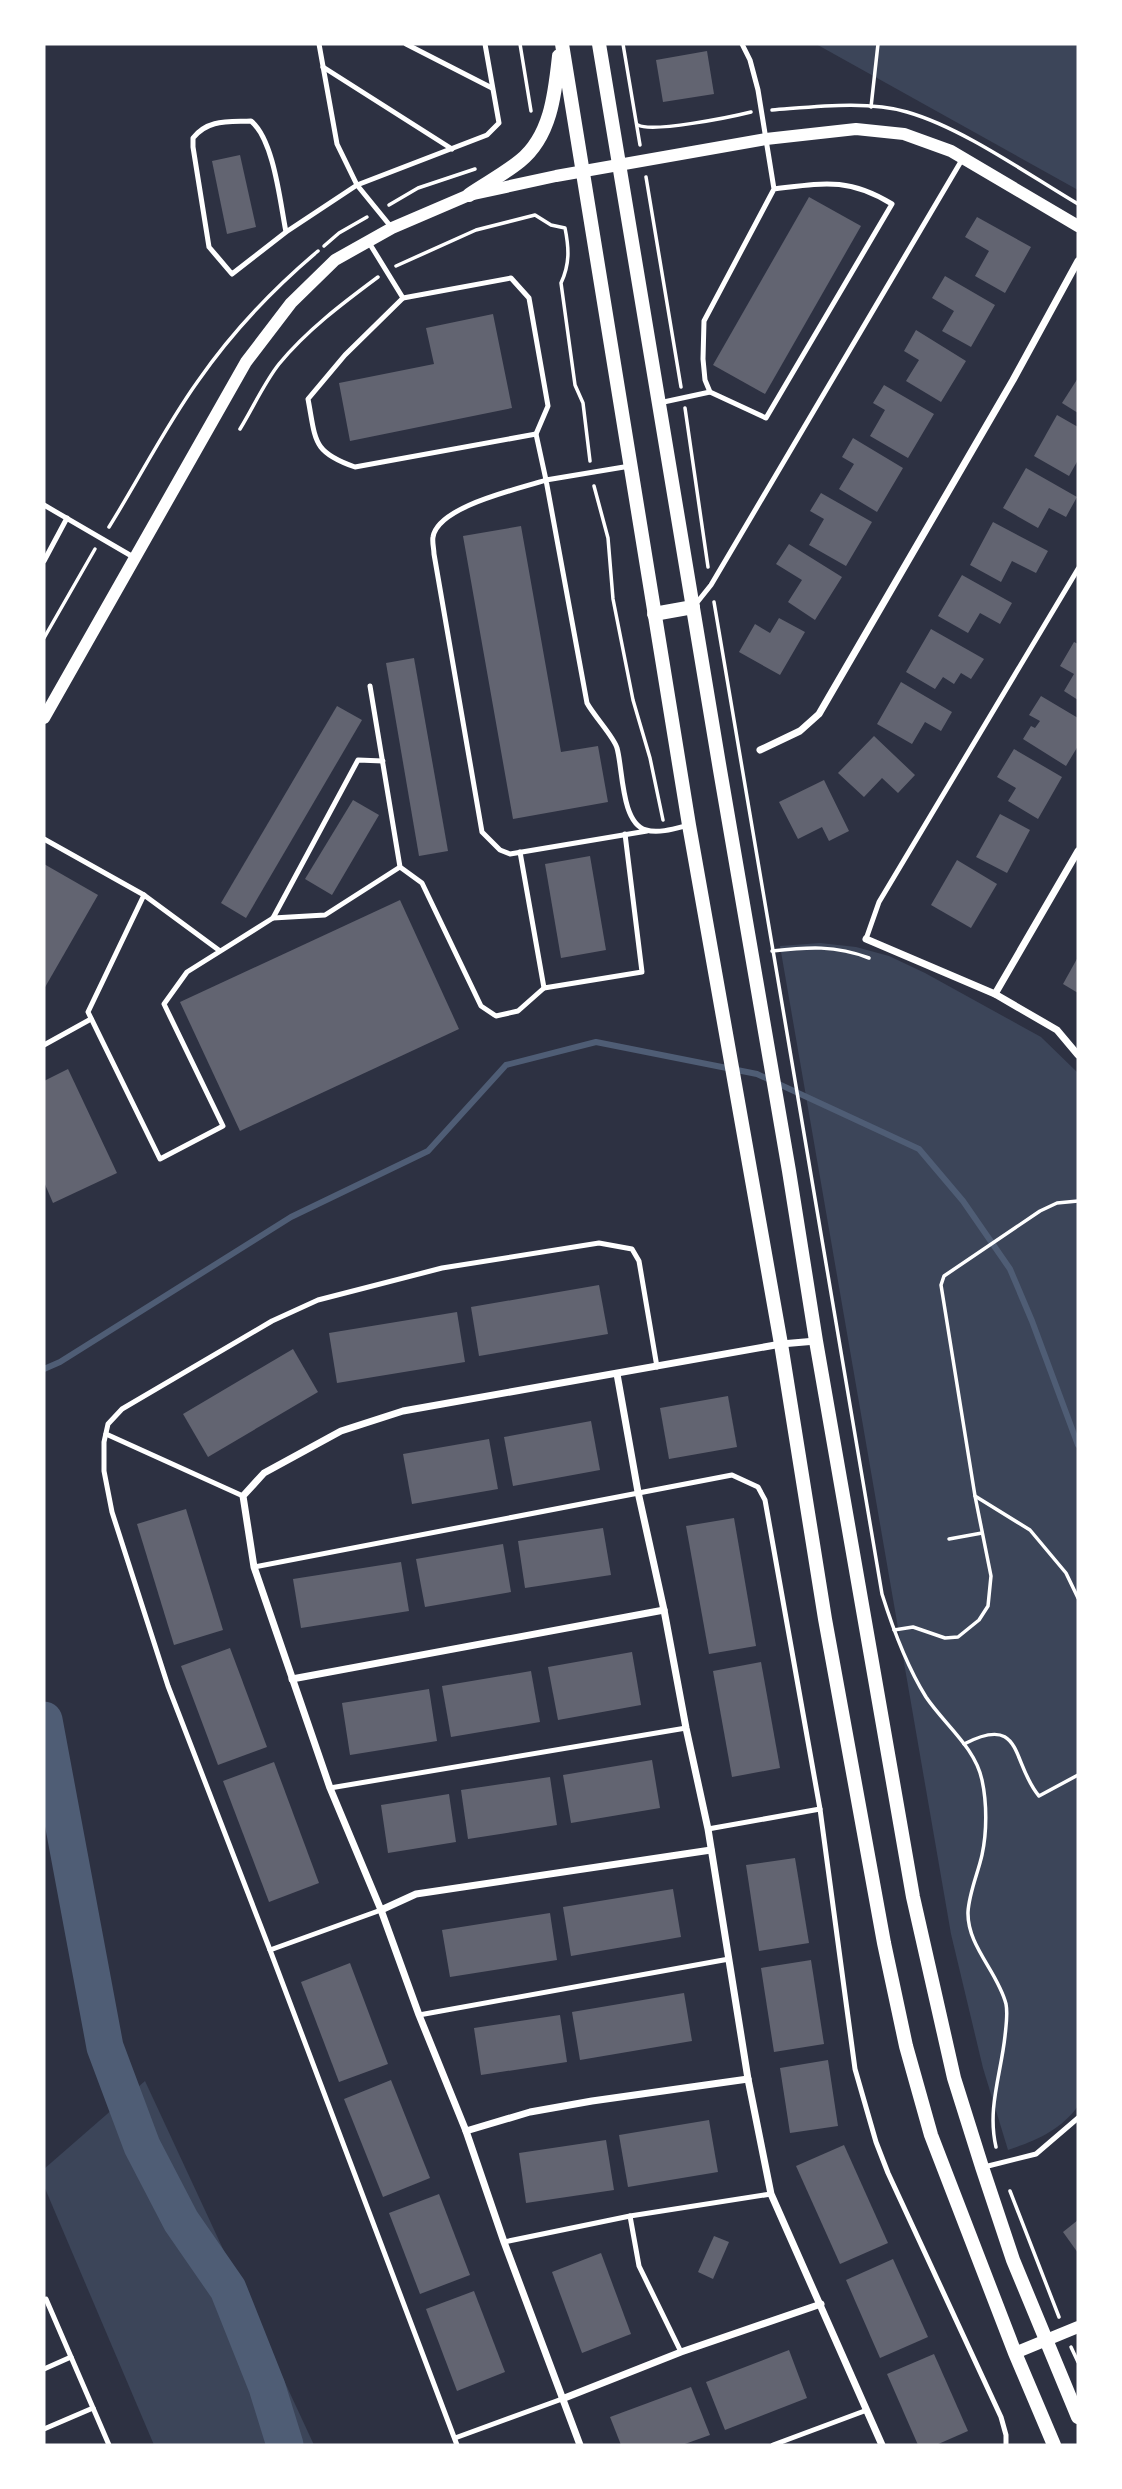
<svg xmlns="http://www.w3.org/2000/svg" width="1122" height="2489" font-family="Rubik,sans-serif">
  <rect width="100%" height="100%" fill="#2d3142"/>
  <!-- green -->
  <g fill="#3c4559">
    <polygon points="816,44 1078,44 1078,190"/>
    <path d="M820 943 856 947 889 956 925 973 1041 1037 1078 1073V2106C1061 2130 1035 2141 1008 2150L983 2068 951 1934 780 946Z"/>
    <polygon points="145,2081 314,2445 154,2445 44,2186 44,2169"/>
  </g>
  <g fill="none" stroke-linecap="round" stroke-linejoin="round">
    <!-- stream -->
    <polyline stroke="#4f5d75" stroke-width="6" points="44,1369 60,1362 291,1217 428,1151 506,1065 596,1042 757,1074 919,1149 963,1201 1010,1269 1032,1321 1078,1445"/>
    <!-- river -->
    <polyline stroke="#4f5d75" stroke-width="37" points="44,1720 105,2047 142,2146 181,2221 228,2289 267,2387 285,2445"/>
  </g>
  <!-- building -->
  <g fill="#626471">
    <polygon points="707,51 714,94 663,102 656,60"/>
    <polygon points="240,155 256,227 227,234 212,161"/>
    <polygon points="809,197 861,226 765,394 713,365"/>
    <polygon points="977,217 1031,247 1005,293 975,276 989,251 965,237"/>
    <polygon points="945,276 995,305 971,347 942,331 954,311 932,298"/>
    <polygon points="493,314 512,408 350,441 339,383 434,364 426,328"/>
    <polygon points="916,330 966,361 941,402 906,381 919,360 904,351"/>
    <polygon points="1078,378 1078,413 1062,403"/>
    <polygon points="884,385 934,414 908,458 870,436 885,410 873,403"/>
    <polygon points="1057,415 1078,427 1078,460 1069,476 1034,456"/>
    <polygon points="853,438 903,468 877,512 839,489 854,464 842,457"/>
    <polygon points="1026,468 1077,497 1066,517 1049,508 1038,528 1003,508"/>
    <polygon points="821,493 872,522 846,566 809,545 824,519 810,511"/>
    <polygon points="993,522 1048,551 1036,573 1012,561 1001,582 970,565"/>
    <polygon points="521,526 561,752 598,746 608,802 513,819 463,536"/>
    <polygon points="789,544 842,577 815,620 788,602 802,580 776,564"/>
    <polygon points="962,575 1012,603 1000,624 980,613 968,633 938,616"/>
    <polygon points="779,618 805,632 780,675 739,652 755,624 770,633"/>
    <polygon points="931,629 984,659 971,679 961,673 954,684 943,677 935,689 906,672"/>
    <polygon points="1074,642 1078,644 1078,700 1064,691 1074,674 1060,666"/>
    <polygon points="414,658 448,851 419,856 386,663"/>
    <polygon points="901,682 952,712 941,731 925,722 912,744 877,724"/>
    <polygon points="1041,696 1078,718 1078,746 1066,766 1023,739 1031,726 1035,728 1040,721 1029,715"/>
    <polygon points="337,706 362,720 246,918 221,903"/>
    <polygon points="874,736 915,775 898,793 882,778 864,797 838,773"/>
    <polygon points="1014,749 1062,777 1038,819 1008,801 1016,788 997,777"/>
    <polygon points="824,780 849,831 829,841 822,827 798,839 779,802"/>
    <polygon points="353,800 379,815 332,895 305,879"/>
    <polygon points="1000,814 1030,830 1007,873 976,857"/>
    <polygon points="590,856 606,950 561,958 545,864"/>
    <polygon points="957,860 997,884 971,928 931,905"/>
    <polygon points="44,864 98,895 44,989"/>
    <polygon points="400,900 459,1029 240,1131 180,1002"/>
    <polygon points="1078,957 1078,993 1063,984"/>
    <polygon points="68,1069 117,1173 53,1203 44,1182 44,1081"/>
    <polygon points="599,1285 608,1334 479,1356 471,1307"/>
    <polygon points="457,1312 465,1362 337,1383 329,1333"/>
    <polygon points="293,1349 318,1392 208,1457 183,1414"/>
    <polygon points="728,1396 737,1447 669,1459 660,1408"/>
    <polygon points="591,1421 600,1470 513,1486 504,1437"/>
    <polygon points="489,1439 498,1489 412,1504 403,1454"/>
    <polygon points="186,1509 223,1630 174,1645 137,1524"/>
    <polygon points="734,1518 756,1646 709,1654 686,1526"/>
    <polygon points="603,1528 611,1575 525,1588 518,1541"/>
    <polygon points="503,1544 511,1592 425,1607 416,1559"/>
    <polygon points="401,1562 409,1611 301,1628 293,1579"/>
    <polygon points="230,1648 267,1747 218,1765 181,1666"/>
    <polygon points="632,1652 641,1705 558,1720 548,1667"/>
    <polygon points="761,1662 780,1768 732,1777 713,1671"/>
    <polygon points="531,1671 540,1722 451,1737 442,1686"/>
    <polygon points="429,1689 437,1741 350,1755 342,1703"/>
    <polygon points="652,1760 660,1808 571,1823 563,1775"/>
    <polygon points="274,1762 319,1883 269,1902 223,1781"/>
    <polygon points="550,1777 557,1825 468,1839 461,1790"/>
    <polygon points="449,1794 456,1842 388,1853 381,1805"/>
    <polygon points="795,1858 809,1943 759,1951 746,1865"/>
    <polygon points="673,1889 681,1937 571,1956 563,1907"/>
    <polygon points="550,1913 557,1960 450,1977 442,1930"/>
    <polygon points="811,1960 824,2044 774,2052 761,1968"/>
    <polygon points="350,1963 388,2064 339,2082 301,1982"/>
    <polygon points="684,1993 692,2041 580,2060 572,2012"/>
    <polygon points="560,2015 567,2062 481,2075 474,2028"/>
    <polygon points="828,2060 838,2126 790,2133 780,2068"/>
    <polygon points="391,2080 430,2178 383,2197 344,2099"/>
    <polygon points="709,2120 718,2172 628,2187 619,2135"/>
    <polygon points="606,2140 614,2190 526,2203 519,2153"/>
    <polygon points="844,2145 888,2243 840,2264 796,2166"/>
    <polygon points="439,2194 470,2275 420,2294 389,2213"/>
    <polygon points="1078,2220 1078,2253 1063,2232"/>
    <polygon points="714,2236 729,2242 713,2279 698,2272"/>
    <polygon points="601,2253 631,2334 582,2353 552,2272"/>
    <polygon points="893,2259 928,2337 880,2358 846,2280"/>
    <polygon points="474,2291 505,2372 457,2391 426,2309"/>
    <polygon points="789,2350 807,2398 725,2430 706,2382"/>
    <polygon points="934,2354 968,2431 936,2445 918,2445 887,2374"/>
    <polygon points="691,2387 710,2435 682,2445 621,2445 610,2417"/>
  </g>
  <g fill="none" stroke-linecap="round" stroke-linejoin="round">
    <!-- path -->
    <g stroke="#fff" stroke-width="3.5">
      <polyline points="520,44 531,111"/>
      <polyline points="623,44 640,145"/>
      <polyline points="871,107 878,44"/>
      <path d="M772 110C813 107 868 100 907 112 963 128 1027 174 1078 204"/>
      <path d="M638 125C652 133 731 117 751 112"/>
      <polyline points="646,177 681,387"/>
      <polyline points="389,205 418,188 475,169"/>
      <polyline points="324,246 339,233 367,217"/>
      <path d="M396 266 476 230 535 215 551 225 565 228C569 248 570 264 561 283L575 385 583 403 590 461"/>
      <polyline points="685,408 708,567"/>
      <path d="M240 429C253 408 264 383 279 364 307 330 343 303 378 277"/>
      <polyline points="594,486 608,538 613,599 633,700 650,758 663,820"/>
      <path d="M109 527C139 479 165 427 198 381 232 332 273 289 318 251"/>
      <path d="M714 602 882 1594C893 1629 906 1665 926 1697 944 1724 975 1747 982 1780 987 1803 987 1832 982 1855 978 1873 969 1893 968 1912 967 1946 998 1972 1006 2004 1008 2014 1006 2026 1005 2036 1001 2074 987 2109 996 2147"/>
      <polyline points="44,638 95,549"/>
      <path d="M772 951C808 947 835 945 869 958"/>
      <polyline points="1078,1201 1057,1203 1040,1211 944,1276 941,1285 975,1496 1030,1530 1066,1573 1078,1598"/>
      <polyline points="949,1539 982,1533"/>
      <polyline points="894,1630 913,1627 945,1638 958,1637 979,1620 988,1606 991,1576 975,1496"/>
      <path d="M964 1744C1024 1713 1011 1763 1039 1796L1078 1775"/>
      <polyline points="1010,2191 1059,2317"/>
      <polyline points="1071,2347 1078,2362"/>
    </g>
    <!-- service -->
    <g stroke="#fff" stroke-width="5">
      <polyline points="319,44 337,144 357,185 392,228"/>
      <polyline points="406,44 492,88"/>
      <path d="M742 44 750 60 758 90 774 189 704 321 703 359 705 380 710 392 766 418 892 204C848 177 823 183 774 189"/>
      <polyline points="323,67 452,149"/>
      <path d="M286 232C280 202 274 140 251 121 228 122 208 119 193 138V147L209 247 232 274 286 232 357 185 487 135 499 123 485 44"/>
      <path d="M368 241 403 298 511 278 529 298 548 406 536 434 546 480C519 489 438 506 433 537 432 542 434 549 434 554L482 832 500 850 510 854 647 831"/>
      <path d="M403 298 345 355 308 399C316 441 312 452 355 467L536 434"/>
      <polyline points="659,403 710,392"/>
      <path d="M630 466 546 480 587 703C594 716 614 737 617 748 623 769 621 823 646 830 659 834 677 828 689 825"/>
      <polyline points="44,505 135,558"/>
      <polyline points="44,561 67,518"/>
      <polyline points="695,605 711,585 963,158"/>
      <polyline points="370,686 400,867 422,883 481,1006 496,1016 518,1011 544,988"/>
      <polyline points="44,839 144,895"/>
      <polyline points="520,852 544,988 642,972 625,834"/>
      <polyline points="273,918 325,915 400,867"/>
      <polyline points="866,939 879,902 1078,569"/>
      <polyline points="220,951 144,895 88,1012 160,1159 223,1126 164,1004 187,972 273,918 358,760 383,761"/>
      <polyline points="44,1045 91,1019"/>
      <polyline points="106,1434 243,1496"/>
      <polyline points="254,1567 732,1475 758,1487 765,1500 820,1809 855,2069 876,2142 888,2173 1001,2417 1006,2435 1006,2445"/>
      <polyline points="330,1788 686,1728"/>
      <polyline points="708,1829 820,1809"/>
      <polyline points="270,1950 381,1910"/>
      <polyline points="419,2015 729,1959"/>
      <polyline points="984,2167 1036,2154 1078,2118"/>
      <polyline points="630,2216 639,2266 681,2352"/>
      <polyline points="504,2242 630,2216 771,2194"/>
      <polyline points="44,2300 46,2299 109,2445"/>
      <polyline points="44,2369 71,2357"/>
      <polyline points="44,2429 93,2408"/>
      <polyline points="455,2438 562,2399"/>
      <polyline points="457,2445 270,1950 168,1686 112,1512 104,1471 104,1442 108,1424 122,1409 272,1321 318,1300 442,1268 599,1243 632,1249 639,1261 657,1367"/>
      <polyline points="773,2445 867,2410"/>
    </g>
    <!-- minor -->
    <g stroke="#fff" stroke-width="7">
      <polyline points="760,750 800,731 819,714 1013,380 1078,261"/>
      <polyline points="866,939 995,994 1057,1030 1078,1055"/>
      <polyline points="995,994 1078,851"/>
      <polyline points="617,1374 638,1492 664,1610 686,1728 708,1829 748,2079 771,2194 882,2445"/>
      <polyline points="292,1679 664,1610"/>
      <polyline points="381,1910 416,1894 711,1850"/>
      <polyline points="466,2131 530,2112 592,2101 748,2079"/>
      <polyline points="562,2399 681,2352 821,2304"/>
      <polyline points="580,2445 504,2242 466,2131 419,2015 381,1910 330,1788 254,1567 243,1496 264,1473 341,1431 403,1411 781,1344 816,1341"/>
    </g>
    <!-- tertiary -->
    <g stroke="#fff" stroke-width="12">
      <polyline points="44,718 246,362 291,303 335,260 392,228 469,195 556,176 766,139 856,129 904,134 951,151 1078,226"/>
      <polyline points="1015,2353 1078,2327"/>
    </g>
    <!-- secondary -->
    <g stroke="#fff" stroke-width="14">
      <polyline points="562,44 689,825 781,1344 825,1619 884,1943 906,2046 931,2135 1015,2353 1054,2445"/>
      <polyline points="599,44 720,770 789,1171 816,1341 913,1897 954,2078 982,2167 1013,2260 1078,2417"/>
      <path d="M469 195C485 184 504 174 520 161 551 136 555 93 559 56"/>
      <polyline points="654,614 693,607"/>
    </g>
  </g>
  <!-- border -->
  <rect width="1122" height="2489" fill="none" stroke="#ffffff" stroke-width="91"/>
</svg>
